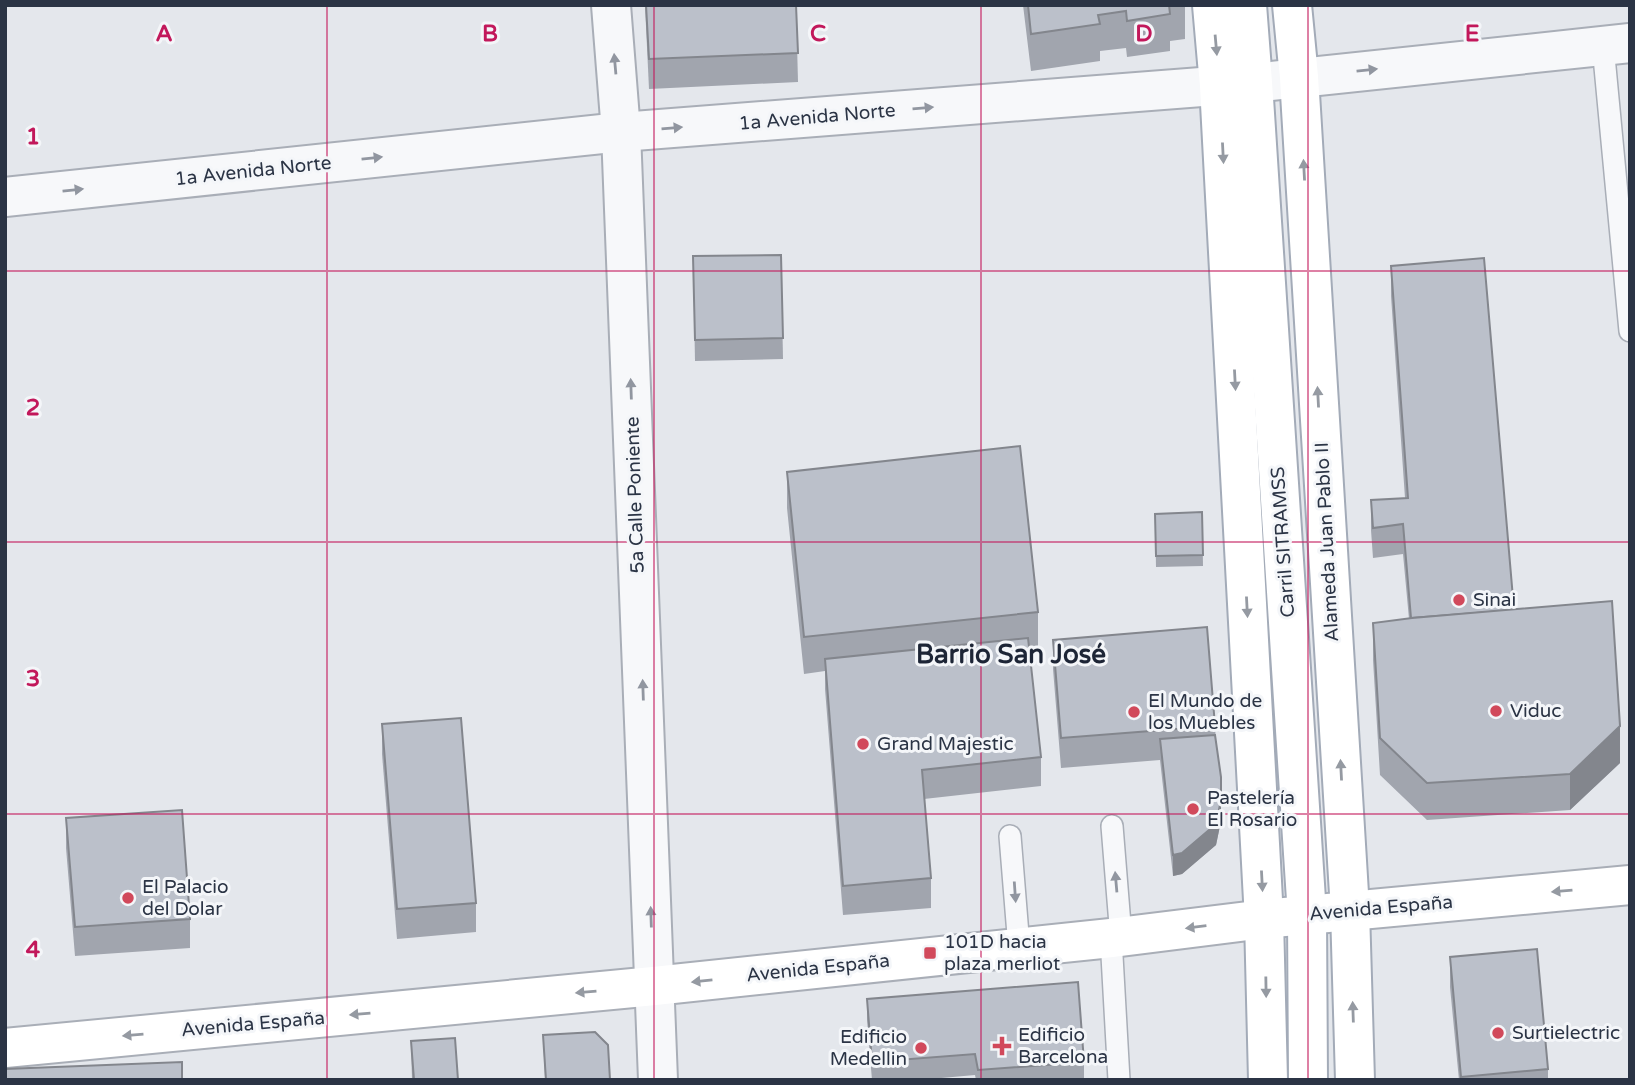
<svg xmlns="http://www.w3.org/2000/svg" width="1635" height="1085" font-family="'Varela Round',sans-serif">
  <rect width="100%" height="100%" fill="#e4e7ec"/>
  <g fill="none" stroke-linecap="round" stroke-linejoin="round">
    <defs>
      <g id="service">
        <polyline points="1603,46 1630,331"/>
        <polyline points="1112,826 1121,937"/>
        <polyline points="1010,836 1019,947"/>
        <polyline points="1111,938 1119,1080"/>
      </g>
      <g id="minor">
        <polyline points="611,5 621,132 658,1080"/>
        <polyline points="5,197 621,132 1253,83 1630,43"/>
      </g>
      <polyline id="secondary" points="5,1048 654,986 1111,938 1264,919 1630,885"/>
      <g id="primary">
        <polyline points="1212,5 1219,85 1260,844 1264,919 1268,1080"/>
        <polyline points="1247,5 1253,83 1307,915 1308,1080"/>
        <polyline points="1292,5 1299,77 1350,910 1355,1080"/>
      </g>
    </defs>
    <!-- service casing -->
    <use href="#service" stroke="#a9aeb7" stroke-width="24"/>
    <!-- minor casing -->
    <use href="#minor" stroke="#a9aeb7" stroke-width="42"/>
    <!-- secondary casing -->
    <use href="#secondary" stroke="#a9aeb7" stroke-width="42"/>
    <!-- primary casing -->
    <use href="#primary" stroke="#a3abb8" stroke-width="42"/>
    <!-- service -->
    <use href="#service" stroke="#f7f8fa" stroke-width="21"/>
    <!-- minor -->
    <use href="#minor" stroke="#f7f8fa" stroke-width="38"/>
    <!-- secondary -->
    <use href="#secondary" stroke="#fff" stroke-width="38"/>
    <!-- primary -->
    <use href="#primary" stroke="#fff" stroke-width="38"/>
  </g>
  <!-- wall -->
  <g fill="#a1a5ae">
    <polygon points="645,5 796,5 798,82 649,89"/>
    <polygon points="1023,5 1185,5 1185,39 1170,41 1170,51 1127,57 1126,48 1100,51 1100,61 1031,71"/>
    <polygon points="781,255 783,359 695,361 693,256"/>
    <polygon points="1391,266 1514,610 1620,763 1570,810 1427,820 1380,775 1373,660 1373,623 1409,619 1403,554 1373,558 1371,530 1371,500 1405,498 1391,296"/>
    <polygon points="787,472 1038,612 1038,648 1029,649 1041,757 1041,786 924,799 931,878 931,908 843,915 825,689 825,671 804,674 787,508"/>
    <polygon points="1202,512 1203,566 1156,567 1155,514"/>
    <polygon points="1053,640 1215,726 1221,821 1216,845 1182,874 1173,876 1160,760 1061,768 1053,669"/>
    <polygon points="382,724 476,903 476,932 397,939 382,754"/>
    <polygon points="66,818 190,919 190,948 75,956 66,848"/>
    <polygon points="1450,957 1548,1069 1548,1080 1459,1080 1450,987"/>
    <polygon points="867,999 1084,1062 1084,1080 976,1080 975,1075 919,1080 872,1080 867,1020"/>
    <polygon points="543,1035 610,1080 545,1080"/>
    <polygon points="411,1041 458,1080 412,1080"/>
  </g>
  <!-- shaded-wall -->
  <g fill="#83868d">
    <polygon points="1620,726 1620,763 1570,810 1570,774"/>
    <polygon points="1221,800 1221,821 1216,845 1182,874 1173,876 1173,855"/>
  </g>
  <!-- building -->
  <g fill="#bbc0ca" stroke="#83868d" stroke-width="2">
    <polygon points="646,5 796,5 798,53 649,59"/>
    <polygon points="1028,5 1169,5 1170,14 1127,21 1126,11 1098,15 1100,24 1031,34"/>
    <polygon points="781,255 783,338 695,340 693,256"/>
    <polygon points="1484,258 1514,610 1411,618 1403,524 1373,528 1371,500 1408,498 1391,266"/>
    <polygon points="1020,446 1038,612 804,637 787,472"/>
    <polygon points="1202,512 1203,555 1156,556 1155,514"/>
    <polygon points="1612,601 1620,726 1570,774 1427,783 1380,738 1373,623 1412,618"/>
    <polygon points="1207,627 1215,726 1061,738 1053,640"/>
    <polygon points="1028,638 1041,757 922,770 931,878 843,886 825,659"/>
    <polygon points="461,718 476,903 397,909 382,724"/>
    <polygon points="1215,735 1221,777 1221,800 1216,824 1182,853 1173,855 1160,739"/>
    <polygon points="182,810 190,919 75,927 66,818"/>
    <polygon points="1537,949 1548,1069 1461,1077 1450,957"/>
    <polygon points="1078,982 1084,1062 978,1070 975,1054 872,1062 867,999"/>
    <polygon points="595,1032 608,1045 610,1080 546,1080 543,1035"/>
    <polygon points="455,1038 458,1080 414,1080 411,1041"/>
    <polygon points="182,1062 182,1080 5,1080 5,1069"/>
  </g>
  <!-- one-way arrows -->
  <defs><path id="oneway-solid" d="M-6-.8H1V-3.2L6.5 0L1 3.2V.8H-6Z" transform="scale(1.75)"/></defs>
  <g fill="#959aa2">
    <use href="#oneway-solid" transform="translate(1216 45) rotate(85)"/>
    <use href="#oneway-solid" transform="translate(1223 153) rotate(87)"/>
    <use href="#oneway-solid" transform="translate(1304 170) rotate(-93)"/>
    <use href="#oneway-solid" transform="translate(1235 380) rotate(87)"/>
    <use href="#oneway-solid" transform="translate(1318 397) rotate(-93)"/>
    <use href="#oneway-solid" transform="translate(1247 607) rotate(87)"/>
    <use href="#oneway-solid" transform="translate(1341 770) rotate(-93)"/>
    <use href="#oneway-solid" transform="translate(1262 881) rotate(87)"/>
    <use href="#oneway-solid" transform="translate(1562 891) rotate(175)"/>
    <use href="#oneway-solid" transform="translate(1196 927) rotate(173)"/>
    <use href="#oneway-solid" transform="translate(702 981) rotate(174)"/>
    <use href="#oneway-solid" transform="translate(1266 987) rotate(89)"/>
    <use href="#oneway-solid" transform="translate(586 992) rotate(175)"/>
    <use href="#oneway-solid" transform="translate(1353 1012) rotate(-92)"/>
    <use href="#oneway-solid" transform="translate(360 1014) rotate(175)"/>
    <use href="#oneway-solid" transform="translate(133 1035) rotate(175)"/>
  </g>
  <g fill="#9196a0">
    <use href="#oneway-solid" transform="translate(615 64) rotate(-95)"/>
    <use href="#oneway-solid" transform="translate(1367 70) rotate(-6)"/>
    <use href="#oneway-solid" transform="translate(923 108) rotate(-5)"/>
    <use href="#oneway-solid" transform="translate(672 128) rotate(-5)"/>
    <use href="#oneway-solid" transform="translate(372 158) rotate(-6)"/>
    <use href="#oneway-solid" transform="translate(73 190) rotate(-6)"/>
    <use href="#oneway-solid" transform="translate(631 389) rotate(-92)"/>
    <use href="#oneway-solid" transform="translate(643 690) rotate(-92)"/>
    <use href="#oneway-solid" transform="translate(1116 882) rotate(-95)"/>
    <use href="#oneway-solid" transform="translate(1015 892) rotate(86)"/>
    <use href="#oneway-solid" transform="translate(651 917) rotate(-92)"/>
  </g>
  <!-- grid -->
  <path fill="none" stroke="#c2185b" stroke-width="2" stroke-opacity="0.55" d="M327 5V1080M654 5V1080M981 5V1080M1308 5V1080M5 271H1630M5 542H1630M5 814H1630"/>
  <!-- markers -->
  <g fill="#d1495b" stroke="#f4f6f9" stroke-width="2.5">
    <circle cx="1459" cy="600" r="7"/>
    <circle cx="1496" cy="711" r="7"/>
    <circle cx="1134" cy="712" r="7"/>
    <circle cx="863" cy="744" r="7"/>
    <circle cx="1193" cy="809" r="7"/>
    <circle cx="128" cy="898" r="7"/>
    <rect x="923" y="946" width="14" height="14" rx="3.5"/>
    <circle cx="1498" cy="1033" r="7"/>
    <path d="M998.5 1035.5h7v7h7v7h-7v7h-7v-7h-7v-7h7z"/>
    <circle cx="921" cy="1048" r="7"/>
  </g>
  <g text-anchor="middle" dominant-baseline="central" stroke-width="6" stroke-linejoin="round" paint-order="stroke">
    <!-- street labels -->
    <g font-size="19" fill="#2b3445" stroke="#f4f6f9">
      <text transform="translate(817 117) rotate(-5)">1a Avenida Norte</text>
      <text transform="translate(253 171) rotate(-6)">1a Avenida Norte</text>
      <text transform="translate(635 495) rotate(-92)">5a Calle Poniente</text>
      <text transform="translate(1283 542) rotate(-94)">Carril SITRAMSS</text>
      <text transform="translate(1327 542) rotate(-93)">Alameda Juan Pablo II</text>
      <text transform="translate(1381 908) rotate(-5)">Avenida España</text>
      <text transform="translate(818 968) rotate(-6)">Avenida España</text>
      <text transform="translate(253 1024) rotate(-5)">Avenida España</text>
    </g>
    <!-- poi labels -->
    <g font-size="19" fill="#2b3445" stroke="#f4f6f9" text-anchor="start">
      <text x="1473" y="600">Sinai</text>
      <text x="1148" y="701">El Mundo de<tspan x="1148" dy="22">los Muebles</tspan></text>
      <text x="1510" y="711">Viduc</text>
      <text x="877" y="744">Grand Majestic</text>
      <text x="1207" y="798">Pastelería<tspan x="1207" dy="22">El Rosario</tspan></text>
      <text x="142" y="887">El Palacio<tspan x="142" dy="22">del Dolar</tspan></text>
      <text x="944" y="942">101D hacia<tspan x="944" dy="22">plaza merliot</tspan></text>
      <text x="1512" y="1033">Surtielectric</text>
      <text x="1018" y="1035">Edificio<tspan x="1018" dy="22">Barcelona</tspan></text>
      <text x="907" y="1037" text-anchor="end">Edificio<tspan x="907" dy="22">Medellin</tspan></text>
    </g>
    <!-- district labels -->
    <g font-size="26" font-weight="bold" fill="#1d2536" stroke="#f4f6f9">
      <text x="1011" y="654">Barrio San José</text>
    </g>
  </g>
  <g font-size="23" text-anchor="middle" font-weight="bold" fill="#c2185b" stroke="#f4f6f9" stroke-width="6" stroke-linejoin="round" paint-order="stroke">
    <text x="164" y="41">A</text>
    <text x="490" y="41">B</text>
    <text x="818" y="41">C</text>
    <text x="1144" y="41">D</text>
    <text x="1472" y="41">E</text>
    <text x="33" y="144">1</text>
    <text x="33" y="415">2</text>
    <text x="33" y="686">3</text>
    <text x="33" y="957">4</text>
  </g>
  <!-- border -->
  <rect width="1635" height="1085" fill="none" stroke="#2b3445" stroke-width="14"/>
</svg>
